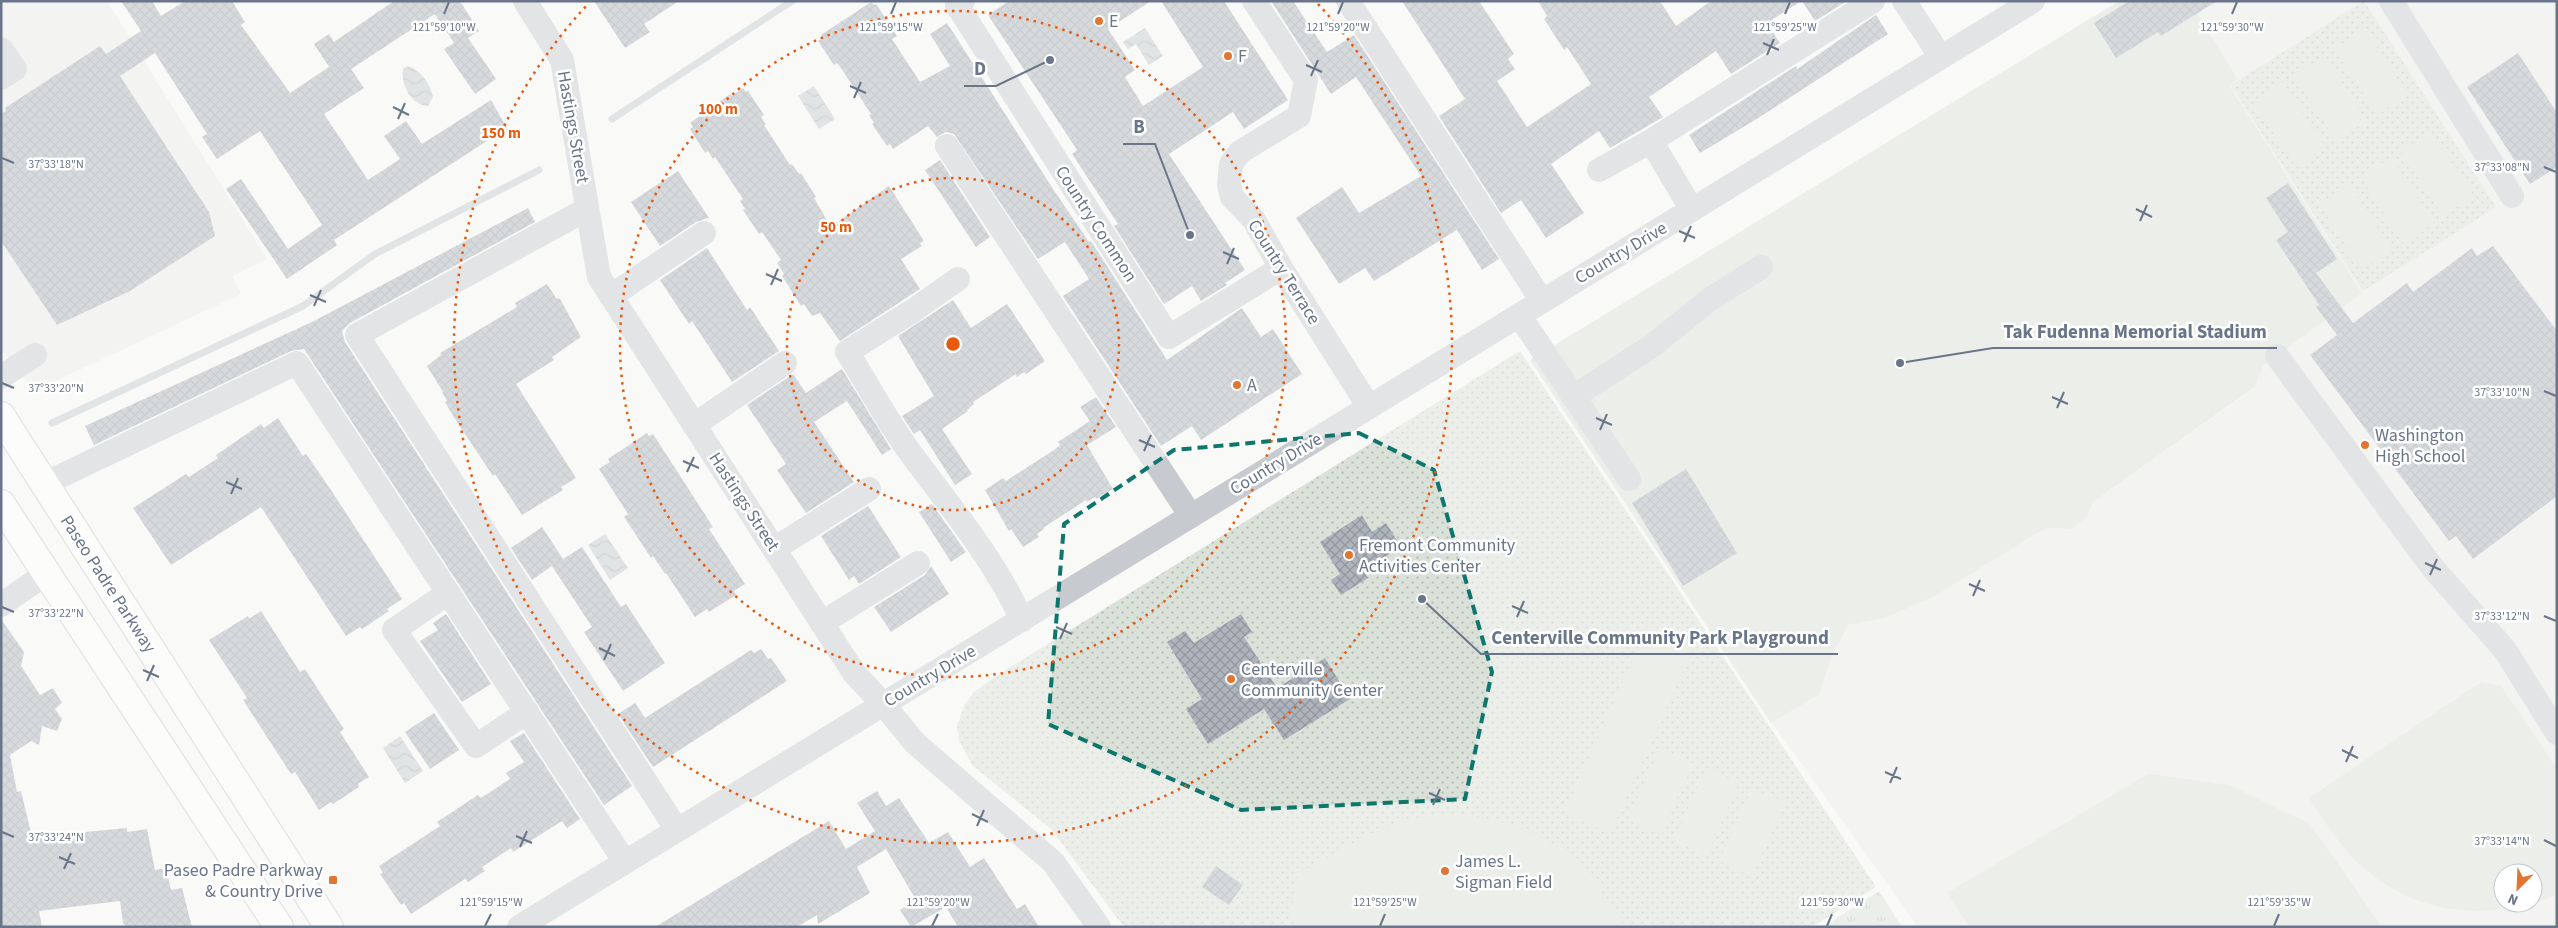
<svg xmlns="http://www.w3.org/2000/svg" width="2558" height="928" font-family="'Source Sans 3',sans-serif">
  <defs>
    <pattern id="grass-tufts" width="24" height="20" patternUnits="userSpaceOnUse" patternTransform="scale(1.25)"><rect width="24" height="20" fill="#dae1d8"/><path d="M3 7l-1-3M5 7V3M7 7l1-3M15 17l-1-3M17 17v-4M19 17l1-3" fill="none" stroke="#b5bbb5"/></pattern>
    <pattern id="park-dots" width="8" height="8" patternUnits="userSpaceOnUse" patternTransform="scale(1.25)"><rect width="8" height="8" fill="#dae1d8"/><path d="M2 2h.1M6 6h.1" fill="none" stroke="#b5bbb5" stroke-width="1.8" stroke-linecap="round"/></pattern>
    <pattern id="water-waves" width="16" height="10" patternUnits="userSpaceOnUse" patternTransform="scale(1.25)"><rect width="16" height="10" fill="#c0c9ce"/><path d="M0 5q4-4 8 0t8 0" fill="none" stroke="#a0a8ad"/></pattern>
    <pattern id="building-cross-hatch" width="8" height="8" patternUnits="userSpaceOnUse" patternTransform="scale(1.25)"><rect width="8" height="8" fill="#aeb4bc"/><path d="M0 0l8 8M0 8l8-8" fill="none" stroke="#92979f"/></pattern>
  </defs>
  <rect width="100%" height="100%" fill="#f9f9f7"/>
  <!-- built -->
  <g fill="#eaeaea" fill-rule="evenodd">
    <polygon points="1,1 107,1 267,259 232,276 241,294 34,391 1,349"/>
    <path d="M2189 1H2557V927H1918L1772 723 1819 695 1832 656 1848 625 1885 618 1935 596 2046 528 2072 529 2087 517 2093 502 2255 388 2263 366 2362 293 2229 85 2238 78ZM2503 873H2533V903H2503Z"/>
  </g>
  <!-- grass -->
  <polygon fill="url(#grass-tufts)" points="1879,891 1902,927 1823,927"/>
  <!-- park -->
  <g fill="url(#park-dots)">
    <polygon points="2364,1 2496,207 2363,291 2231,85"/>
    <polygon points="1520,351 1876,887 1812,927 1124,927 1051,829 973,766 959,741 957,726 965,704 974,692 993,678"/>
  </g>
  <!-- garden -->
  <g fill="#dae1d8">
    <polygon points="2119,1 2189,1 2238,79 2229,85 2362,293 2263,366 2255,387 2093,502 2087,517 2072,529 2046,528 1935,596 1885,618 1848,625 1832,656 1819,695 1771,723 1530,360"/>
    <polygon points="2365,29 2407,94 2377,114 2334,49"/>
    <polygon points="2324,56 2367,121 2336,141 2294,75"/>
    <polygon points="2283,82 2326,148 2296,167 2253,102"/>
    <polygon points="2431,131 2474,196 2443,216 2401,151"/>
    <polygon points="2391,157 2434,223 2403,243 2361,177"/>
    <polygon points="2349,184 2392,250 2362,270 2319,204"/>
    <polygon points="1648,626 1694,646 1610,833 1564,813"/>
    <path d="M2481 682 2501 686 2557 769V895L2533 903V873H2503V903H2533C2465 921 2402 908 2352 857 2336 839 2322 818 2309 798Z"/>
    <polygon points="1660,748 1693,763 1661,835 1628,820"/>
    <polygon points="1706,768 1739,783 1707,855 1674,841"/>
    <polygon points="2148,774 2229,785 2310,824 2382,927 1969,927 1947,893"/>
    <polygon points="1752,788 1785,803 1752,876 1719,861"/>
    <polygon points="1442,813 1495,820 1530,831 1563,850 1585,868 1626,927 1297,927 1290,916 1298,874 1368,835 1403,821"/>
  </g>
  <!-- water -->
  <g fill="url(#water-waves)">
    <polygon points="1145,28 1163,56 1149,65 1136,44 1128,49 1123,42"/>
    <path d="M408 66C422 71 430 84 433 97L428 106C412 106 400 84 403 69Z"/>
    <polygon points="814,86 835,119 819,129 798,96"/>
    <polygon points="605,534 628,568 610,580 588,545"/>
    <polygon points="400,736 423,771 405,783 383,748"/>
  </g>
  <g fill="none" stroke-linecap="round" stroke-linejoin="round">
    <!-- stream -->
    <g stroke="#c0c9ce" stroke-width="7">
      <polyline points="612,119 792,1"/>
      <polyline points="52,423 303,306 375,254 539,170"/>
    </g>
  </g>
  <!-- building -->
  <g fill="url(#building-cross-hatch)">
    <polygon points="121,1 152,1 161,16 185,1 232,1 245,22 241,25 290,93 329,67 314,44 329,34 334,42 394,1 460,1 479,31 468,38 496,79 475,94 444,49 454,43 435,14 351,69 364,88 324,114 368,180 400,159 384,136 406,121 422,144 491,100 507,128 334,240 337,245 287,279 226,189 241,179 288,249 322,225 260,131 217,159 202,137 207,134 155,53 120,76 209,212 215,236 130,291 57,325 1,241 1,114 6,111 5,108 100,46 106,54 141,31"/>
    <polygon points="594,1 679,1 644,24 650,32 625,48"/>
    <polygon points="1009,1 1151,1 1108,29 1135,70 1125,77 1143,106 1203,67 1161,1 1224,1 1288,100 1244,129 1233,112 1169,154 1245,270 1225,283 1227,285 1201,301 1192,286 1164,304 1114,226 1118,224 1072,154 1077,150 988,15"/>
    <polygon points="1271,1 1293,1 1327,52 1354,35 1499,259 1482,270 1457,230 1374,281 1365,268 1339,284 1296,218 1342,187 1359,213 1421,176 1356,77 1331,94"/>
    <polygon points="1402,1 1479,1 1514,54 1508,59 1515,69 1497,81 1527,127 1591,84 1567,47 1564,50 1544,19 1547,16 1538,1 1660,1 1676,26 1711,1 1801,1 1767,23 1780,43 1731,74 1716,51 1649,97 1663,117 1610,148 1599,131 1551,164 1584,213 1546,238 1521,200 1501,213 1439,116 1465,99"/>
    <polygon points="1802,1 1847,1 1815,21"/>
    <polygon points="2129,1 2217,1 2161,36 2158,32 2116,58 2094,23"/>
    <polygon points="871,2 874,5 876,4 897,36 892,39 920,82 950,66 930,34 947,23 1055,192 1089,242 1091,241 1167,360 1242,308 1261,337 1273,329 1302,374 1201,440 1192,426 1161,446 1063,296 1089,279 1065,242 1038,259 954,134 946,132 937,137 928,126 893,149 890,144 887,146 872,124 874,123 869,115 871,114 843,71 837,63 834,65 818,41 823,38 821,35"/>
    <polygon points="1876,15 1888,34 1760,117 1700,153 1689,135 1796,66 1797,69"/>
    <polygon points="2518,53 2557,113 2557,167 2530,184 2467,87"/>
    <polygon points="743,88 746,92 748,91 764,115 761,117 766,124 764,125 790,165 792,164 799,174 801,173 816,197 814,198 831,227 889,186 924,241 920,243 922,246 901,259 920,289 840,341 820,313 812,316 804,304 801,306 782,276 784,274 777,263 781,260 762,232 759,234 743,210 745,209 740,201 743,199 715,157 713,159 708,151 705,153 690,129 693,127 690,123 730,94 732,96"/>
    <polygon points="940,160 990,237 976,247 925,170"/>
    <polygon points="678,171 709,218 696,222 660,246 631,202"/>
    <polygon points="2288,183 2337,259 2316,273 2353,323 2407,283 2413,292 2472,248 2477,256 2493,246 2557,331 2557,496 2473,559 2456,536 2449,541 2310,355 2337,335 2316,307 2319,305 2276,240 2288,232 2266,198"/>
    <polygon points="528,208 535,222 350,323 342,331 345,342 632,786 604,805 304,349 291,351 94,445 85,426 312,322"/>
    <polygon points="707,248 747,310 750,307 779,351 732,382 692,321 689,324 660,280"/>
    <polygon points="547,284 556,298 560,299 581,337 552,357 554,360 516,384 576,478 561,487 563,490 522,515 495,474 493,476 455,419 445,402 447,401 442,392 443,392 427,366 441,355 440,353 517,307 515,303"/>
    <polygon points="953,300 971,328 1007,304 1045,361 1026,374 1024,372 1017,377 1016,374 973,402 974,404 967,410 968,411 942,429 972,474 955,485 920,430 914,434 902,416 934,396 898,336"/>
    <polygon points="842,369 891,449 882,455 847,401 814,422 854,482 806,513 777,470 786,464 747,405 793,374 806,393"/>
    <polygon points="1096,397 1116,427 1087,445 1113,489 1096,499 1095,497 1087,502 1086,500 1043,528 1044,529 1037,534 1039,537 1023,547 1011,529 1009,531 985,490 1003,478 1006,481 1054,450 1060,445 1058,442 1090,421 1080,407"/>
    <polygon points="278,418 303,456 306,454 329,487 402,599 387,609 389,611 362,629 360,627 346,636 261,507 171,565 133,508 186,474 189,477 218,458 216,455 261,424 264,428"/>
    <polygon points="647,433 649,436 653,434 677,471 713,527 709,529 745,584 734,591 736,595 709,612 707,609 695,617 666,573 665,574 653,556 651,558 636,535 624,517 628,514 599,469 610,462 608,459"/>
    <polygon points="1686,469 1737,553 1683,586 1632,503"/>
    <polygon points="932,504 966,552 951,562 919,512"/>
    <polygon points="868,506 901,557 859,584 854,576 849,580 821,536"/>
    <polygon points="1362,515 1372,532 1386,523 1401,547 1363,571 1368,578 1341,595 1331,580 1340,574 1320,542"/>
    <polygon points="542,527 563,559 582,547 621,607 626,604 665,663 623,691 584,632 592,627 552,566 532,580 511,548"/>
    <polygon points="931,566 949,594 891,632 874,607 925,575"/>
    <polygon points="261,611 300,672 305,669 332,711 344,729 340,732 369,777 358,784 359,787 333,804 331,802 319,810 295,772 291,774 243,700 247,698 209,640 248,616 249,619"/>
    <polygon points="446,614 491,684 462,702 420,641 438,630 433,623"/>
    <polygon points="1241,614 1252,632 1244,637 1277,688 1325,658 1350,699 1284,740 1264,709 1208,744 1186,709 1202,699 1167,642 1185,631 1194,643"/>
    <polygon points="1,619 24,652 21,666 40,695 53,688 62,703 55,709 62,719 57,731 42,726 39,745 31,741 10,755 17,792 21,791 32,837 127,828 127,832 147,829 155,870 166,868 171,890 182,888 192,927 127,927 123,923 120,901 39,911 42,927 1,927"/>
    <polygon points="761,649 768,659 771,658 787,681 653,767 618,714 635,703 645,718 751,650 754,653"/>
    <polygon points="434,713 459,750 430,769 405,732"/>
    <polygon points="524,733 580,819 567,828 562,821 513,852 511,848 482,867 485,871 468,882 465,879 411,914 404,903 401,905 380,874 383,873 379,866 440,826 437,822 478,795 481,798 510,779 506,773 524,762 510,741"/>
    <polygon points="877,791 886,806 899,798 929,843 948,832 970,867 984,858 1017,909 1025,904 1039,927 958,927 946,907 911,927 900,910 916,900 886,849 857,867 870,893 818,924 817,915 797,927 655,927 829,821 846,849 875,831 857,803"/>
    <polygon points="1216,866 1243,885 1229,905 1202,887"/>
  </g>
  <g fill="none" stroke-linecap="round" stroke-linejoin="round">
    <defs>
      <g id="major">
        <polyline points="1,416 329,927"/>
        <polyline points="1,504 279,927"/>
      </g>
    </defs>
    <!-- major casing -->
    <use href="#major" stroke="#babdc2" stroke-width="30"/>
    <!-- minor -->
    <g stroke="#c7cace" stroke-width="24">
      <polyline points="525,1 562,60 599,277 854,673 884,705 915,743 1053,862 1099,927"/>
      <polyline points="963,1 957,5 1169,337 1281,268"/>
      <polyline points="1254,1 1306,80 1299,116 1240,152 1231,164 1229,185 1232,197 1254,220 1281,268 1369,407"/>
      <polyline points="1348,1 1542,301"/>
      <polyline points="1904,1 1941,57"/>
      <polyline points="2391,1 2512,196"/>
      <polyline points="1,49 15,69 1,78"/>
      <polyline points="1651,141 1692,210"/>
      <polyline points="947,146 1191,516"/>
      <polyline points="1599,170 1651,141 1873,1"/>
      <polyline points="587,209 357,335 677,830"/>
      <path d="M958 279 914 310 847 352C869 386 888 423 912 455 952 509 994 559 1022 620"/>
      <polyline points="611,296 704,233"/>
      <polyline points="1519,315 1629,479"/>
      <polyline points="2277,356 2432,567 2505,650 2557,733"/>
      <polyline points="1,377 35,355"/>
      <polyline points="1573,397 1652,346 1709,300 1761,267"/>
      <polyline points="694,425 785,363"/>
      <polyline points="44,484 297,363 625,862"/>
      <polyline points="774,549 869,489"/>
      <polyline points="448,593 394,630 476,746 527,712"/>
      <polyline points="1,605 47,573"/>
      <polyline points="822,623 918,563"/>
      <polyline points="519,927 2033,1"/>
    </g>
    <!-- major -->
    <use href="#major" stroke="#fff" stroke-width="28"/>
  </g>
  <!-- marked area -->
  <path d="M0 0H2558V928H0ZM1359 433 1434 470 1492 672 1465 799 1241 810 1048 724 1064 524 1174 450Z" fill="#f9f9f7" fill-opacity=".55" fill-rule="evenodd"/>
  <path fill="none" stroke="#0f766e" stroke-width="4" stroke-dasharray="10 6" stroke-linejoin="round" d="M1359 433 1434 470 1492 672 1465 799 1241 810 1048 724 1064 524 1174 450Z"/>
  <!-- ticks -->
  <path fill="none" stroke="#697588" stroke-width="2" d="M444 14 449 2M891 14 896 2M1338 14 1343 2M1785 14 1790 2M2232 14 2237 2M1763 43 1779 50M1767 55 1774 39M1306 65 1322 72M1311 76 1318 60M850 86 866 93M854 98 861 82M393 107 409 115M398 119 405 103M2 158 14 163M2544 167 2556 172M2136 209 2152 217M2140 221 2147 205M1679 231 1695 238M1684 242 1691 226M1223 252 1239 259M1227 264 1234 248M766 274 782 281M771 285 778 269M310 295 326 302M314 306 321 290M2 383 14 388M2544 391 2556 396M2052 397 2068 404M2057 408 2064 392M1596 418 1612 425M1600 430 1607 414M1139 440 1155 447M1144 451 1151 435M683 461 699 468M687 472 694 457M226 482 242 489M231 494 238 478M2425 563 2441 570M2430 575 2437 559M1969 584 1985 591M1973 596 1980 580M1512 606 1528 613M2 607 14 612M2544 616 2556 621M1517 617 1524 601M1056 627 1072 634M1060 639 1067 623M599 648 615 656M604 660 611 644M143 670 159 677M147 681 154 665M2342 750 2358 758M2346 762 2353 746M1885 772 1901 779M1890 783 1897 767M1429 793 1445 800M1433 805 1440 789M972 814 988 822M977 826 984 810M2 832 14 837M516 836 532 843M2544 840 2556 846M520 847 527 831M59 857 75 864M64 869 71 853M485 926 491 914M932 926 938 914M1380 926 1385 914M1827 926 1832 914M2274 926 2279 914"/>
  <!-- distance rings -->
  <g fill="none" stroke="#e8590c" stroke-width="2.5" stroke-dasharray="2.5 5">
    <circle cx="953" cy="344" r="166"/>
    <circle cx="953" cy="344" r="333"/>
    <path d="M1318 4A499 499 0 1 1 588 4"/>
  </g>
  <!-- markers -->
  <g fill="#e2752f" stroke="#fff" stroke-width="2">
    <circle cx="1099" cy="21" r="5"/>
    <circle cx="1228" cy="56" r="5"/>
    <circle cx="1237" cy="385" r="5"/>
    <circle cx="2365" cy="445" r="5"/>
    <circle cx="1349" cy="555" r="5"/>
    <circle cx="1231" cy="679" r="5"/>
    <circle cx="1445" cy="871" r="5"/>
    <rect x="328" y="875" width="10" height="10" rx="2.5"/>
  </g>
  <g text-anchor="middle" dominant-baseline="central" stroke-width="5" stroke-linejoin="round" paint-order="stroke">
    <!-- poi labels -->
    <g font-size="18" fill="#697588" stroke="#fff" text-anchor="start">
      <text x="1109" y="21">E</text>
      <text x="1238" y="56">F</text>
      <text x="1247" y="385">A</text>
      <text x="2375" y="435">Washington<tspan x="2375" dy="21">High School</tspan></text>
      <text x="1359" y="545">Fremont Community<tspan x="1359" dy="21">Activities Center</tspan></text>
      <text x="1241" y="669">Centerville<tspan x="1241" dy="21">Community Center</tspan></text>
      <text x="1455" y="861">James L.<tspan x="1455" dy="21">Sigman Field</tspan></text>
      <text x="323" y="870" text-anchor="end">Paseo Padre Parkway<tspan x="323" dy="21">&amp; Country Drive</tspan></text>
    </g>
    <!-- street labels -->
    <g font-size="18" fill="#697588" stroke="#fff">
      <text transform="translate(573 127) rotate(80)">Hastings Street</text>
      <text transform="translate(1096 224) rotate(57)">Country Common</text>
      <text transform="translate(1621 253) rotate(-31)">Country Drive</text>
      <text transform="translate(1284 272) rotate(58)">Country Terrace</text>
      <text transform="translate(1276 464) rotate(-31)">Country Drive</text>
      <text transform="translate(744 502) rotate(57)">Hastings Street</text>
      <text transform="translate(108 584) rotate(57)">Paseo Padre Parkway</text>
      <text transform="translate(930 676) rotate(-31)">Country Drive</text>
    </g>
  </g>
  <g font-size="12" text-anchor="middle" fill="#697588" stroke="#fff" stroke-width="5" stroke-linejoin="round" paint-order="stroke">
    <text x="444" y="31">121°59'10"W</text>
    <text x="891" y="31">121°59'15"W</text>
    <text x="1338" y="31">121°59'20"W</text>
    <text x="1785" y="31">121°59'25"W</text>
    <text x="2232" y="31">121°59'30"W</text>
    <text x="56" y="168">37°33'18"N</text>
    <text x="2502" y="171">37°33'08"N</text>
    <text x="56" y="392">37°33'20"N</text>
    <text x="2502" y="396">37°33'10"N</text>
    <text x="56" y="617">37°33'22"N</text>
    <text x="2502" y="620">37°33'12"N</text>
    <text x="56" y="841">37°33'24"N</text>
    <text x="2502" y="845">37°33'14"N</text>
    <text x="491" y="906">121°59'15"W</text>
    <text x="938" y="906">121°59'20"W</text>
    <text x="1385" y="906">121°59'25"W</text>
    <text x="1832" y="906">121°59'30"W</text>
    <text x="2279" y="906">121°59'35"W</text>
  </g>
  <circle cx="953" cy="344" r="8" fill="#e8590c" stroke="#fff" stroke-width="2.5"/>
  <g font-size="15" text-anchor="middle" font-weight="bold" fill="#e8590c" stroke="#fff" stroke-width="5" stroke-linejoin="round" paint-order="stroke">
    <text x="718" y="114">100 m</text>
    <text x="501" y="138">150 m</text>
    <text x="836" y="232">50 m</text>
  </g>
  <!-- callouts -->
  <path fill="none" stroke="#697588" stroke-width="2" d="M1050 60L996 86H964M1190 235L1155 144H1123M1900 363L1993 348H2277M1422 599L1481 654H1838"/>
  <g fill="#697588" stroke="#fff" stroke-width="2">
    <circle cx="1050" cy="60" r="5"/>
    <circle cx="1190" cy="235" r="5"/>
    <circle cx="1900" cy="363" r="5"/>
    <circle cx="1422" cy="599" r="5"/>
  </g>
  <g font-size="19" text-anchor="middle" font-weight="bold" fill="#697588" stroke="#fff" stroke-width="5" stroke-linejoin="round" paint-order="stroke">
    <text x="980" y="75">D</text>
    <text x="1139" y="133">B</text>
    <text x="2135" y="338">Tak Fudenna Memorial Stadium</text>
    <text x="1660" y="644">Centerville Community Park Playground</text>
  </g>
  <!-- border -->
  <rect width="2558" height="928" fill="none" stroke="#697588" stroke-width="5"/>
  <!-- north arrow -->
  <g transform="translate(2518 888) rotate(204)"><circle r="24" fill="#ffffff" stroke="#c3c8cf"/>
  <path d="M0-4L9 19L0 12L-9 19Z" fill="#e2752f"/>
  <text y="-8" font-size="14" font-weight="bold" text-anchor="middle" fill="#697588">N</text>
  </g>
</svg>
